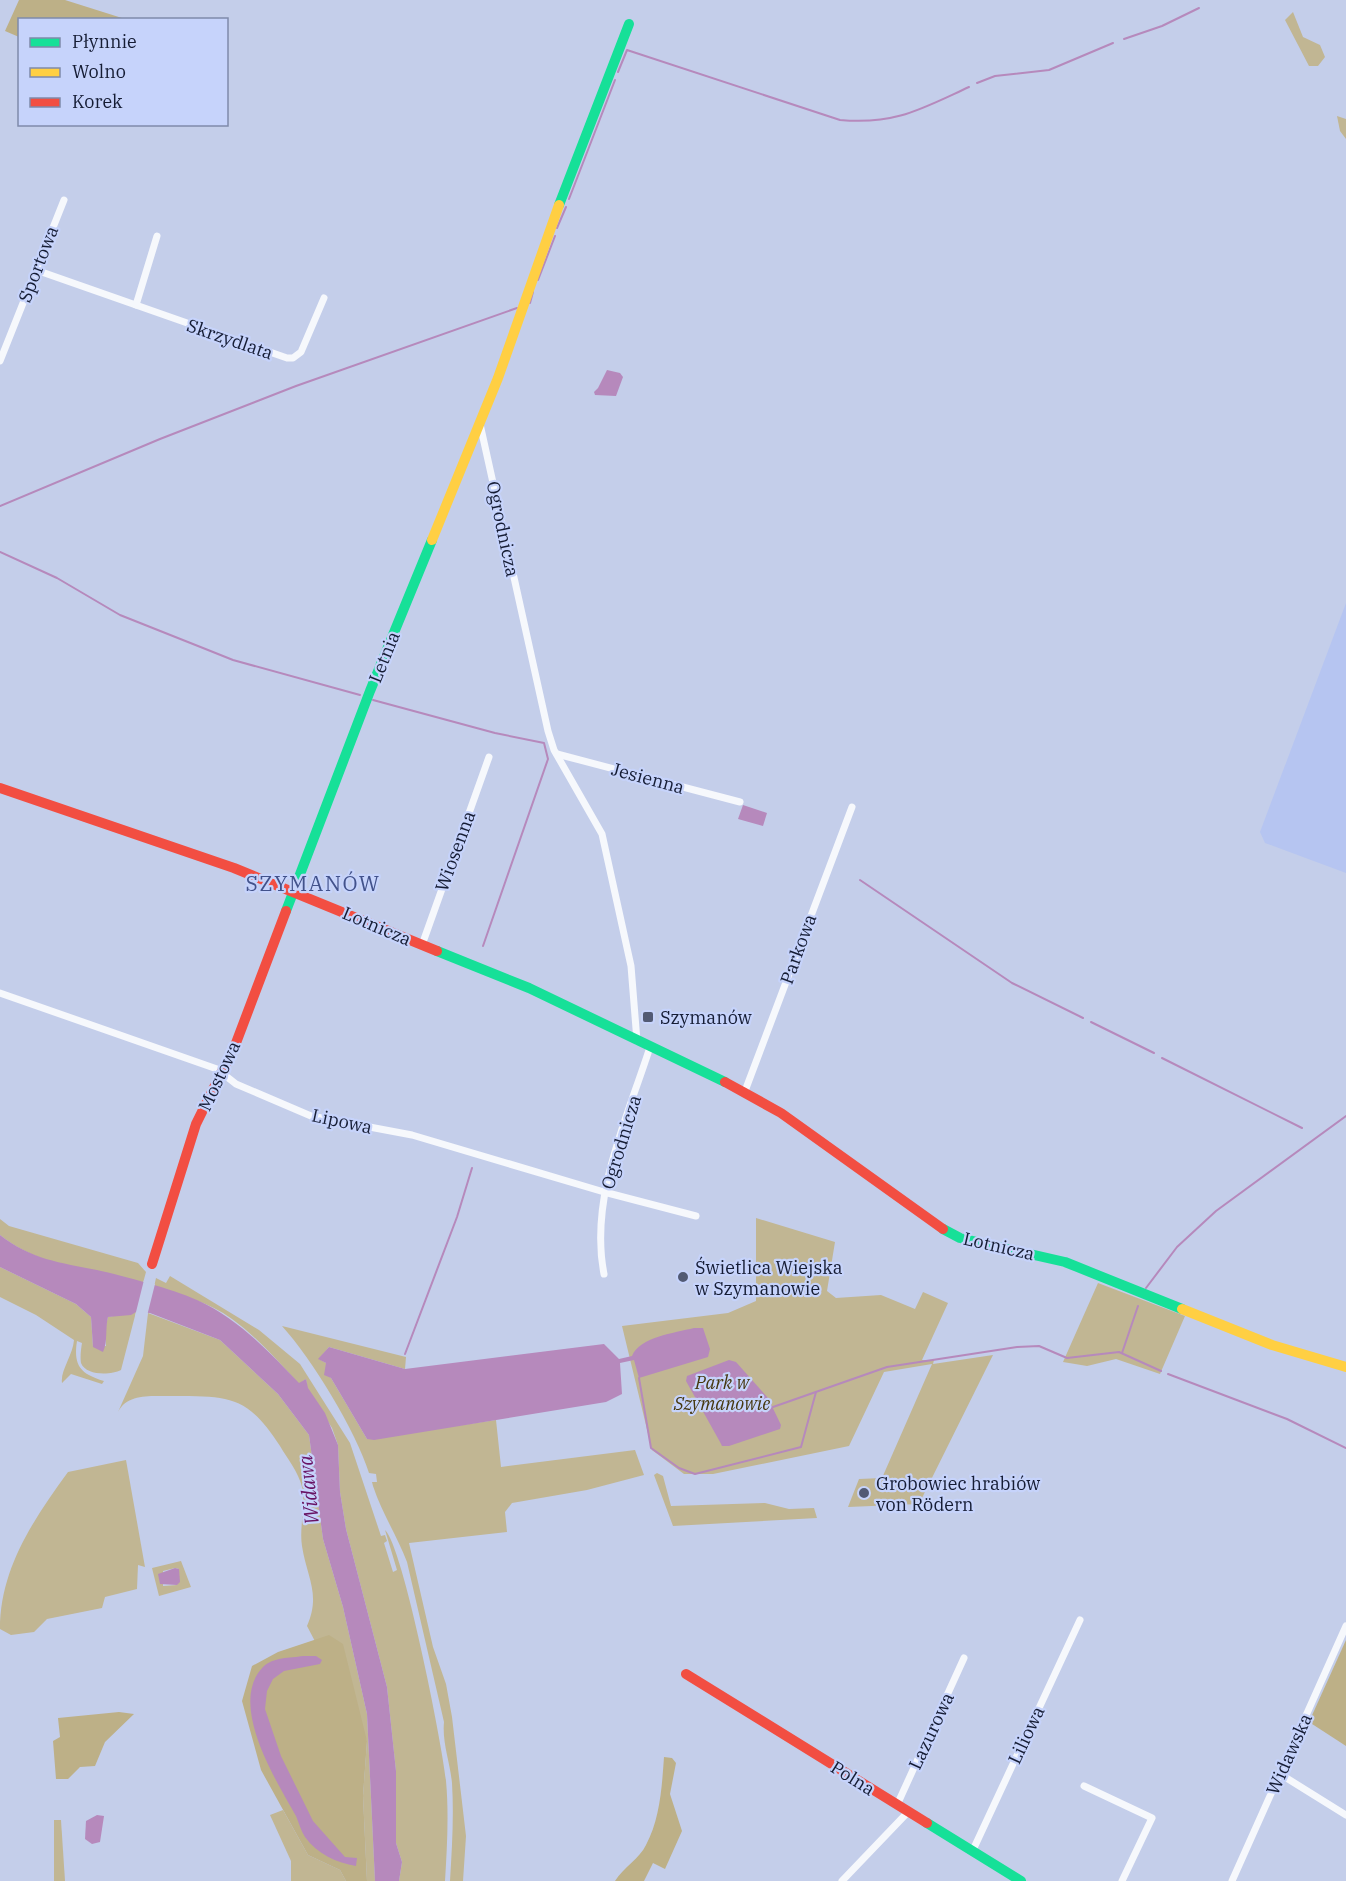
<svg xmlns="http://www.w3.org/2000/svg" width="1346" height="1881" font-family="'IBM Plex Serif',serif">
  <rect width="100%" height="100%" fill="#c4ceea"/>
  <!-- built -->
  <polygon fill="#b6c5f1" points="1346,603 1346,873 1265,843 1260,832"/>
  <!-- green -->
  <g fill="#c1b693" fill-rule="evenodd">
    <polygon points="1293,12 1303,37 1320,45 1325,57 1318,66 1309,66 1285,20"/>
    <polygon points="1337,116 1346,119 1346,139 1340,131"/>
    <polygon points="756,1218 835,1242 827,1291 836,1298 881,1295 915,1309 923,1292 948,1303 922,1360 934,1360 933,1364 993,1355 919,1504 848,1507 859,1479 882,1478 932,1364 884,1372 849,1446 713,1474 684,1474 652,1450 622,1326 728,1313 756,1301"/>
    <path d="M0 1219 9 1226 138 1263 146 1272 143 1283C95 1272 40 1267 0 1235Z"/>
    <path d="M0 1267 76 1304 91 1317 93 1347 106 1346 105 1329 108 1317 136 1312 121 1370C111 1375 86 1376 81 1363 80 1357 81 1349 82 1343L77 1341C73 1366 81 1374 104 1381L102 1384 71 1374 62 1383C60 1371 73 1355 74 1340L36 1315 0 1297Z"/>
    <path d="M170 1276 259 1330 300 1364 350 1443 381 1536 385 1535 387 1541 384 1543 393 1572 397 1570 385 1530C403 1546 443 1747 446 1781 449 1814 447 1848 445 1881H399L402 1862 396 1843V1771L387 1687 346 1529 340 1492 338 1445 332 1428 307 1388 306 1379 299 1384C278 1361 257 1337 232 1319 209 1302 181 1295 154 1287L156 1278 166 1283Z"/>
    <polygon points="1098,1283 1185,1316 1160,1374 1116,1359 1087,1366 1063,1362"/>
    <path d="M148 1313 220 1340 278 1394 309 1435 323 1539 343 1607 367 1714 375 1881H367L363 1796 367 1741 307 1626C321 1594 307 1578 302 1546 299 1527 306 1506 302 1487 299 1473 287 1458 280 1446 245 1392 227 1397 167 1396 149 1396 127 1394 118 1412L143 1356Z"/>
    <path d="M282 1326 406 1357 405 1369 329 1347 319 1359 326 1363 327 1375 331 1378 367 1439 496 1420 501 1467 635 1450 644 1475 587 1490 512 1503 505 1512 507 1532 409 1543 433 1647 446 1684 452 1717 466 1836 463 1881H450C452 1848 454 1816 452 1783 450 1762 442 1743 444 1722L407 1562C397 1536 382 1513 373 1486L372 1482H377L376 1474 369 1473C356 1431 312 1359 282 1326Z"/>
    <path d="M126 1460 145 1567 138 1565 137 1589 105 1597 102 1608 47 1619 34 1632 11 1635 0 1629C0 1569 33 1520 68 1472Z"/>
    <polygon points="657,1473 663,1476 671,1506 765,1503 789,1509 814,1508 817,1518 673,1526 654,1475"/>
    <path d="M181 1561 191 1587 159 1596 152 1568ZM175 1568 179 1569 177 1585 163 1586V1571Z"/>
    <polygon points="283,1810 308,1855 340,1870 346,1881 291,1881 291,1861 270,1815"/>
    <polygon points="54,1820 61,1820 65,1881 54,1881"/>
  </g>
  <!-- forest -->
  <g fill="#bdb087">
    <polygon points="19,0 65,0 122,18 20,20 19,37 5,31"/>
    <polygon points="329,1635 343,1644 367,1741 363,1796 367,1881 346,1881 340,1870 308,1855 261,1770 242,1701 252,1666 278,1652"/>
    <polygon points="1346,1640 1346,1746 1309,1722"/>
    <polygon points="119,1712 134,1714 105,1742 95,1766 80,1767 68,1779 56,1779 53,1741 60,1737 58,1718"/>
    <path d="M664 1757 672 1758 676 1763 670 1794 682 1831 665 1869 653 1863 644 1881H615C623 1868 640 1858 646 1845 660 1819 662 1786 664 1757Z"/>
  </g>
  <!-- water -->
  <g fill="#b689bc">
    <polygon points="607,370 620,373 623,377 616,396 595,395 594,392 598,388"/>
    <polygon points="743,805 767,813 763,826 738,819"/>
    <path d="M0 1235C30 1259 61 1263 97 1270 124 1276 173 1289 197 1300 239 1319 268 1351 299 1383L306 1379 308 1388 325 1413 338 1445 340 1492 346 1529 387 1687 396 1771V1843L402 1862 399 1881H375L367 1714 343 1607 323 1539 309 1435 278 1394 220 1340 150 1313 136 1312 131 1315 108 1317C105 1328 108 1342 103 1352L93 1347 91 1317 76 1304 0 1267Z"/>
    <path d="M694 1328H703L710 1349 708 1357 639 1378 634 1360 620 1363 622 1394 606 1402 374 1440 367 1439 331 1378 324 1375 326 1363 318 1359 329 1347 405 1369 604 1344 619 1359 632 1356C640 1337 674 1333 694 1328Z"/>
    <polygon points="729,1360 736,1362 768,1398 781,1425 780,1429 729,1446 722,1446 720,1442 686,1381 687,1376"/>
    <polygon points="175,1568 179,1569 180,1582 177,1585 160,1584 158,1574"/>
    <path d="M303 1656H316L322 1660 320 1664 284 1671 273 1679 267 1691 265 1709 281 1756 313 1821 345 1857 357 1858 356 1866C337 1863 317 1854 305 1837 301 1831 299 1823 296 1816 277 1782 227 1704 263 1667 273 1657 290 1658 303 1656Z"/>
    <polygon points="97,1815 104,1816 100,1842 92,1844 85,1839 86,1821"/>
  </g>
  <!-- pier -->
  <polygon fill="#c4ceea" points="144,1280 155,1284 147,1316 135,1316"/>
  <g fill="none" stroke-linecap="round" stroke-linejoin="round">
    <!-- stream -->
    <g stroke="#b689bc" stroke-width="2">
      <polyline points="1124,39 1162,26 1199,8"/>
      <path d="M618 72 627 50 840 120C895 125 921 109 969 87"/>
      <polyline points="977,83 995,76 1049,70 1113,43"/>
      <polyline points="569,199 615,80"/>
      <polyline points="557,228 566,207"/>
      <polyline points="538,280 555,236"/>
      <polyline points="530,303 533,292"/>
      <polyline points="0,506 160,439 296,386 517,308"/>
      <polyline points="0,552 57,578 120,615 203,648 233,660 360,695"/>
      <polyline points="373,700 495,733 544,743 548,759 483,946"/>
      <polyline points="860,880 1012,983 1083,1018"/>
      <polyline points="1091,1022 1154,1053"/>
      <polyline points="1162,1058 1302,1128"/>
      <polyline points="1146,1288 1177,1247 1216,1211 1346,1116"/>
      <polyline points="1122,1353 1138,1306"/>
      <polyline points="405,1354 457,1217 472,1168"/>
      <polyline points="1168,1374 1287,1419 1346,1448"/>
      <polyline points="639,1378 651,1448 679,1468 695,1474 801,1447 816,1392"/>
      <polyline points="773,1407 887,1367 1017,1347 1039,1346 1067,1358 1119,1352 1161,1371"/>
    </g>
    <!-- street -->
    <g stroke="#f6f8fc" stroke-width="7">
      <polyline points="36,270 287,358 293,358 301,352 324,298"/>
      <polyline points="136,305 157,236"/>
      <polyline points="0,361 64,200"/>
      <polyline points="480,424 548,731 554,750 602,834 631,966 637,1041"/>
      <polyline points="557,754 740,802"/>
      <polyline points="422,945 489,757"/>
      <polyline points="0,993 217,1069 236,1084 311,1116 412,1135 604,1192 696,1216"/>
      <polyline points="745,1091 852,807"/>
      <path d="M604 1274C589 1198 627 1119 650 1047"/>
      <polyline points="1280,1774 1346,1815"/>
      <polyline points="1084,1786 1152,1818 1122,1881"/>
      <polyline points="897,1805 964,1658"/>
      <polyline points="973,1850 1080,1620"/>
      <polyline points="842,1881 908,1812"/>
      <polyline points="1232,1881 1346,1626"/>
    </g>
    <!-- fast -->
    <g stroke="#16e098" stroke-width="10">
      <polyline points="559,205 629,24"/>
      <polyline points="286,911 370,691 432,540"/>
      <polyline points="437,951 529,988 725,1082"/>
      <polyline points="943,1229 960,1238 1065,1262 1182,1309"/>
      <polyline points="927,1823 1021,1881"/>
    </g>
    <!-- slow -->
    <g stroke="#ffcf43" stroke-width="10">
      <polyline points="432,540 498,378 559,205"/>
      <polyline points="1182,1309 1272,1345 1346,1367"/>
    </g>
    <!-- jam -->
    <g stroke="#f24e42" stroke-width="10">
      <polyline points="0,788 234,868 437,951"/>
      <polyline points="725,1082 781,1113 943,1229"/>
      <polyline points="152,1264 196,1124 236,1043 286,911"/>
      <polyline points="686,1674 927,1823"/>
    </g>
  </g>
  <!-- markers -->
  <g fill="#525a74" stroke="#c6d3fb" stroke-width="2">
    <rect x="642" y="1011" width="12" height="12" rx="3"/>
    <circle cx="683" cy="1277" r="6"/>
    <circle cx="864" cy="1493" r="6"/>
  </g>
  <g text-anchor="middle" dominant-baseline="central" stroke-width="4.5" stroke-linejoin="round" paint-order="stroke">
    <!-- street labels -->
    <g font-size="18" fill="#151c34" stroke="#c6d3fb">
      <text transform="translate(38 264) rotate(-69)">Sportowa</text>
      <text transform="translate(230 339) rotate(19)">Skrzydlata</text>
      <text transform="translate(503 529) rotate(78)">Ogrodnicza</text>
      <text transform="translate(384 657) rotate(-68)">Letnia</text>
      <text transform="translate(648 778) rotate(15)">Jesienna</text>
      <text transform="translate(455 851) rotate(-70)">Wiosenna</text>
      <text transform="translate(377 926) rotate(23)">Lotnicza</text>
      <text transform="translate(798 949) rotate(-70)">Parkowa</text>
      <text transform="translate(219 1076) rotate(-65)">Mostowa</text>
      <text transform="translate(342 1121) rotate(12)">Lipowa</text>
      <text transform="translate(621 1142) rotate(-73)">Ogrodnicza</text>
      <text transform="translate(999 1246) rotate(13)">Lotnicza</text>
      <text transform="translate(931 1731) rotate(-65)">Lazurowa</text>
      <text transform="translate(1026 1735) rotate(-65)">Liliowa</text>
      <text transform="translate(1289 1754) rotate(-66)">Widawska</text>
      <text transform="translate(853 1778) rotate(32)">Polna</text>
    </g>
    <!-- poi labels -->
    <g font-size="18" fill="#151c34" stroke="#c6d3fb" text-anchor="start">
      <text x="660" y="1017">Szymanów</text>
      <text x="695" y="1267">Świetlica Wiejska<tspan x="695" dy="21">w Szymanowie</tspan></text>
      <text x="876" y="1483">Grobowiec hrabiów<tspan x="876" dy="21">von Rödern</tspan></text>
    </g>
    <!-- park labels -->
    <g font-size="18" font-style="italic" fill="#45370e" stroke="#c6d3fb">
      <text x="722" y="1382">Park w<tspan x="722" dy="21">Szymanowie</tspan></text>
    </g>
    <!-- water labels -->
    <g font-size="20" font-style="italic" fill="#681364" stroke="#c6d3fb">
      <text transform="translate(308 1490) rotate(-96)">Widawa</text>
    </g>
    <!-- quarter labels -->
    <g font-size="21" letter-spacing="1.5" fill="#42528b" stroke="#c6d3fb">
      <text x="313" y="883">SZYMANÓW</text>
    </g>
  </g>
  <!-- legend -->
  <rect x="18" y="18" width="210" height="108" fill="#c6d3fb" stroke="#7f8aab" stroke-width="1.5"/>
  <rect x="30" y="38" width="30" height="9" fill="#16e098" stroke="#7f8aab" stroke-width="1.5"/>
  <text x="72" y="48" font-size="18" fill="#151c34">Płynnie</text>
  <rect x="30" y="68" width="30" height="9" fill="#ffcf43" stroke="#7f8aab" stroke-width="1.5"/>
  <text x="72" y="78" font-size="18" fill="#151c34">Wolno</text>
  <rect x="30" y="98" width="30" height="9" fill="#f24e42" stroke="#7f8aab" stroke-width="1.5"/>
  <text x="72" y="108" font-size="18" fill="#151c34">Korek</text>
</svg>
